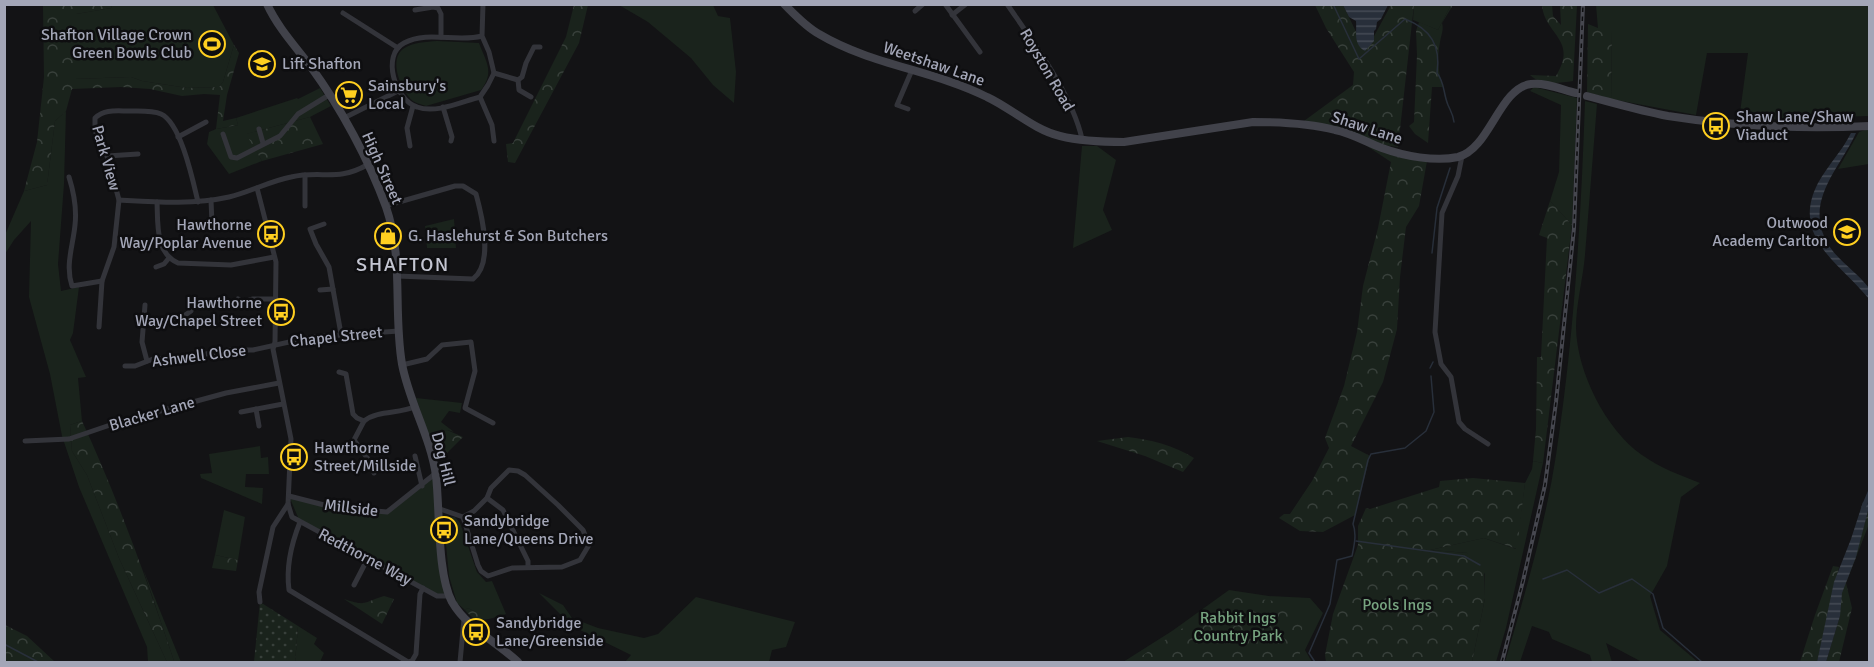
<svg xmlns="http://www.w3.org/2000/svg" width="1874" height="667" font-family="Signika,sans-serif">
  <defs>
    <pattern id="forest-crowns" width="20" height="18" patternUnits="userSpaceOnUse" patternTransform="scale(1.5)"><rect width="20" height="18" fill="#1a231c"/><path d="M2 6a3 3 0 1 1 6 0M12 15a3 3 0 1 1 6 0" fill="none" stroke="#38403b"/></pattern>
    <pattern id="garden-dots" width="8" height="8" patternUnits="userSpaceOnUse" patternTransform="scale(1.5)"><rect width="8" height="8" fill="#1a231c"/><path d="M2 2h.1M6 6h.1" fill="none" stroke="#38403b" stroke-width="1.8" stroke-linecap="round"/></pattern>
    <pattern id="water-rules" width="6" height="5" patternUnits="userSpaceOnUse" patternTransform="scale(1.5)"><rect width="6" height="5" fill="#282f3a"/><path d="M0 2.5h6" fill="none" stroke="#444a54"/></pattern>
  </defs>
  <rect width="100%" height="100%" fill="#131315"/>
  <!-- green -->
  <g fill="#1a231c">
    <polygon points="112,5 213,5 234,45 223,82 219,87 187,88 142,81 131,77 75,79 76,14 111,8"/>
    <polygon points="619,5 713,5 718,16 730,18 736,72 734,103 713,85 691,58 648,22"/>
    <polygon points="1414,5 1451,5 1438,30 1413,20"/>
    <polygon points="1596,5 1869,5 1869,116 1739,120 1748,53 1707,53 1696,115 1611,99 1612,29 1598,29"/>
    <path d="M437 41 479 43C486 62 495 72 481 90L426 106C420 104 413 103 409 97 400 86 389 60 403 49 412 42 426 42 437 41Z"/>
    <polygon points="1534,87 1577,98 1572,225 1550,201 1559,172 1561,105 1530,91"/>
    <polygon points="320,88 331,106 310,117 247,134 262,161 229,174 207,144 209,132 216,129 238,125 236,118 297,98 298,99"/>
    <path d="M1585 101 1597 104C1593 155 1589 205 1585 255 1583 279 1576 304 1576 328 1577 372 1606 430 1642 455 1660 468 1680 475 1700 483L1681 497 1667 566 1650 596 1660 630 1698 662H1642L1606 643 1612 662H1592L1590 655 1552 639 1549 632 1532 626 1520 662H1505C1525 594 1545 526 1556 455 1574 338 1581 220 1585 101Z"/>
    <polygon points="66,111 64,184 58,264 61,291 79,287 73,333 70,340 86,377 78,378 82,421 70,425 72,451 87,475 119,558 167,662 174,661 143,569 181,662 148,662 147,647 79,487 62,436 50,374 29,297 31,221 14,240 5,254 5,235 24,191 47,185 55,121"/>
    <polygon points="1868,129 1869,164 1838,169 1859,132"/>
    <polygon points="1082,146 1097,146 1116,160 1103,210 1112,230 1073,248"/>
    <polygon points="454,219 456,248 427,248 425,226"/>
    <polygon points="416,398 462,403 460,413 449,411 441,422 454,432 447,430 430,439"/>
    <polygon points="260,446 261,458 268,457 269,474 246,474 245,487 263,488 262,504 201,478 200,474 212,473 209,454"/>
    <polygon points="1533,461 1543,463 1506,628 1496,662 1472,662 1485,598 1485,574 1467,553 1430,550 1484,538 1516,549 1525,483 1532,469"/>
    <polygon points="436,473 441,552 450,596 444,598 300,522 289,496 310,502 387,512"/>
    <polygon points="224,510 245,517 238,560 215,555"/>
    <polygon points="449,517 455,517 460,523 477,572 486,582 492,581 506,614 493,618 493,614 476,612 468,608 465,610 457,603 449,576 444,523"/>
    <polygon points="1229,590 1269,596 1310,598 1323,613 1305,650 1312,662 1123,662 1172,631"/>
    <polygon points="539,593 563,605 572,618 598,628 644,638 658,634 696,597 795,622 786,647 772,650 769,662 625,662 631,655 572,626"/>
    <polygon points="298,626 317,638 314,644 324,653 320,662 295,662"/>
  </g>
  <!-- forest -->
  <g fill="url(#forest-crowns)">
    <polygon points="43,5 112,5 111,8 76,14 76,79 131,77 142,81 187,88 219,87 223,82 234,45 239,53 227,95 223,121 236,118 238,125 216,129 220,95 204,94 182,96 150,89 121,87 72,89 66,111 55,121 47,185 24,191 37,142 44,77"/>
    <polygon points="574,5 588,5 579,43 515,163 508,162 506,144 513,143 566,37"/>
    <polygon points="1315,5 1343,5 1363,46 1373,38 1391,5 1414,5 1398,147 1383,145 1304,121 1353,85 1354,72 1326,28"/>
    <path d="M1451 5H1453L1442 23C1444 30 1441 35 1440 42 1437 58 1438 73 1443 87H1432L1428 143 1415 134 1409 126 1414 122 1417 55 1416 31 1419 22 1438 30Z"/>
    <path d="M1542 5H1552L1553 16 1561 25 1560 5H1577L1573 81C1559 83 1541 86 1530 75L1556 76C1579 40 1544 34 1542 5Z"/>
    <polygon points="1588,24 1598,28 1612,29 1611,99 1587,92"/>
    <polygon points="310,117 323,144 262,161 246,134"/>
    <polygon points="1361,142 1427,161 1419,206 1406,227 1400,277 1397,329 1383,382 1351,446 1370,456 1355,515 1323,532 1300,531 1279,518 1284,514 1290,514 1312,481 1329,448 1325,438 1344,386 1357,332 1363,286 1378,228 1391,162"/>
    <polygon points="1550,201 1572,225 1543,463 1533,461 1536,429 1537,357 1541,357 1547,238 1539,235"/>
    <path d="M82 421C118 499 147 580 174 661L167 662 119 558 87 475 72 451 70 425Z"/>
    <polygon points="447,430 463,437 446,454 435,450 430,439 433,433 438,434"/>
    <path d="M1128 437C1152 440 1173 445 1194 458L1183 472 1145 456 1097 441Z"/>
    <polygon points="1473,478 1525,483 1517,549 1484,538 1430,550 1467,553 1484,563 1485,598 1472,662 1326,662 1325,655 1333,614 1358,545 1358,526 1366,508 1370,509 1439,487 1440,481"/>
    <polygon points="1869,507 1869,524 1846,583 1852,608 1839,662 1826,662 1840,616 1840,590 1861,537"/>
    <polygon points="215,555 238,560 236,571 212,568"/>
    <polygon points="1833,566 1839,567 1817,662 1800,662 1815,615"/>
    <path d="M384 596 394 599 382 624 344 599C367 607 363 602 384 596Z"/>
    <polygon points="1237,596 1302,605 1304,610 1299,662 1133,662 1228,597"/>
    <path d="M468 608 476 612C484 611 486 609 493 614V618C479 621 474 621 465 610Z"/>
    <polygon points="5,625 27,636 55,662 5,662"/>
  </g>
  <!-- garden -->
  <polygon fill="url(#garden-dots)" points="260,602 298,626 295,662 254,662"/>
  <!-- water -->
  <g fill="url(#water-rules)">
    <path d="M1343 5H1388L1381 19 1377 22 1376 29 1374 31V41L1365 51C1353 44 1357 33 1356 21L1349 17Z"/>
    <path d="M1851 133H1856C1840 168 1803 202 1828 244 1838 261 1857 272 1869 288V299C1840 263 1790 237 1818 183 1828 165 1842 151 1851 133Z"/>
    <polygon points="1863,502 1869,504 1869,507 1856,557 1842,593 1840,616 1826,662 1817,662 1834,582 1851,539"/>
  </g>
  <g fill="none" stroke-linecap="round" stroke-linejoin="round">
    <!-- stream -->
    <g stroke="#282f3a" stroke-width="1.5">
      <path d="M1333 4 1359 59 1405 19C1431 29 1441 46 1437 73 1445 83 1443 93 1448 105 1451 112 1453 114 1454 122"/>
      <polyline points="1432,253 1437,208 1450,168"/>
      <polyline points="1430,368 1433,362"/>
      <polyline points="1356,541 1464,556 1480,565"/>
      <polyline points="1543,579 1567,570 1599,593 1632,579 1653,594 1663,628 1702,662"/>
      <polyline points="4,644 38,662"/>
      <path d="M1315 662 1309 653 1330 604 1337 560 1352 556C1354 546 1357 534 1353 524L1368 460 1371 454 1405 448 1426 431 1434 412 1431 376"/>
    </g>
    <!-- canal -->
    <polyline stroke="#282f3a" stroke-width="4.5" points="1864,506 1870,492"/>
    <!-- street -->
    <g stroke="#33343a" stroke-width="5">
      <polyline points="945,4 980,52"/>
      <path d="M1007 4C1033 42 1072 94 1082 139"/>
      <polyline points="415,10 433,7 438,8 441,14 441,37"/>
      <polyline points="915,11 923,4"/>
      <polyline points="343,13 398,48"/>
      <polyline points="952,15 966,4"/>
      <path d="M482 36C457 43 428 30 404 43 381 55 395 100 417 107 436 114 461 102 480 97L488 85 494 73 489 52 482 36 483 4"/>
      <polyline points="494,73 518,80 522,77 526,63 534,47 540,47"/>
      <polyline points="518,80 519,90 531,97"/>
      <polyline points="480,97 492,125 494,141"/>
      <polyline points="443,107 452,137 451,141"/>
      <polyline points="908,109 897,105 912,70"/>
      <polyline points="344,118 400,90"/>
      <polyline points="259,129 263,143"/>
      <polyline points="223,134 231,157 237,158 280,136 298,114 329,95"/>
      <polyline points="178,137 206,122"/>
      <polyline points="410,146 407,128 413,106"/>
      <polyline points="107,156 138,154"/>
      <polyline points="1462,156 1458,176 1442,213 1435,332 1441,364 1451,377 1459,422 1465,429 1488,444"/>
      <polyline points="305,175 305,206"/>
      <path d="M69 177C74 193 77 208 75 225 73 246 65 265 72 286L102 281"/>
      <polyline points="257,188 276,262 275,342 273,349 291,439 288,504 292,517 437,596 450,596"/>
      <path d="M119 200C155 202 193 205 229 197 250 192 270 181 291 177 322 170 337 182 367 165"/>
      <path d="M157 202C158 223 155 253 178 263L231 265 274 257"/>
      <path d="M385 206 455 186H463L476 194C482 216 494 263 473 279L397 276"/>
      <polyline points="324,224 310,229 316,244 329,267 341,334"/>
      <polyline points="206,226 212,224 211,200"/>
      <polyline points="156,267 164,264 169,258"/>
      <polyline points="320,290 333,289"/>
      <polyline points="238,299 243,302 253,299 276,299"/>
      <polyline points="145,305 142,342 147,361"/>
      <polyline points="144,320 181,318 191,311 195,299"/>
      <path d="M99 327 102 281 114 247 119 200 107 156 95 131V118C105 109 116 111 129 111 139 111 152 110 161 114 181 123 193 181 198 202"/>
      <polyline points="402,365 427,359 442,345 471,342 475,371 465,408 493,423"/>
      <polyline points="125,366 135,366 153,359 190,357 227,350 253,350 312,337 399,331"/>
      <polyline points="339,372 346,374 353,414 357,418 364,421"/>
      <polyline points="256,409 259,426"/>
      <polyline points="241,412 283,404"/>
      <polyline points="364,421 354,440 368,459 374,473"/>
      <path d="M364 421C378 410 399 414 414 407"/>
      <polyline points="25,441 69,439 116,423 226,393 279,383"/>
      <polyline points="415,456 422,486"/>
      <polyline points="289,496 332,507 387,512 436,473"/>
      <polyline points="487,498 503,510 528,561 528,567"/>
      <polyline points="440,509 463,517 478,565 481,571 488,576 512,568 562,567 580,560 589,545 583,530 558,505 525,475 518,471 509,470 491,488 487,498 474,511 463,517"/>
      <path d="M300 522C292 542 286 568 289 590L408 662 412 661 416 654 420 594 423 588"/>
      <polyline points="354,585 368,558"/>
      <polyline points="260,602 259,592 273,527 288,504"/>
      <polyline points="460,662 464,619"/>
    </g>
    <!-- secondary -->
    <g stroke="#41424a" stroke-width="8">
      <path d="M267 4C278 28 296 47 311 67 341 108 369 160 386 207 404 258 393 312 402 364 409 402 431 438 436 476 440 510 437 574 452 602 467 628 497 642 518 662"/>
      <path d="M784 4C795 15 806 27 819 34 871 65 933 70 987 97 1011 108 1034 130 1060 136 1080 141 1103 142 1124 142L1253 122C1280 122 1308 123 1335 130 1351 133 1366 142 1382 148 1404 156 1435 162 1458 157 1490 149 1499 88 1531 84 1545 82 1563 90 1576 93"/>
      <path d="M1587 96C1614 103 1641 111 1668 116 1731 126 1805 129 1870 126"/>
    </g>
    <defs>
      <polyline id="rail" points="1502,662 1523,581 1545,485 1556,402 1574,228 1583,4"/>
    </defs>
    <!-- rail casing -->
    <use href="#rail" stroke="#46474f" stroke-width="4"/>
    <!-- rail -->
    <use href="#rail" stroke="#0e0e10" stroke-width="1.5" stroke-dasharray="4.5" stroke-linecap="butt"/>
  </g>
  <!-- icons -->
  <defs>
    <symbol id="stadium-ring" viewBox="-11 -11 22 22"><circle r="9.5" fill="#0e0e10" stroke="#ffcf20" stroke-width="1.5"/><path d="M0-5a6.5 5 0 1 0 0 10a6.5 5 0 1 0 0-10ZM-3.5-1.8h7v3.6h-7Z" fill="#ffcf20"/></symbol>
    <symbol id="school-ring" viewBox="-11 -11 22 22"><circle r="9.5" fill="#0e0e10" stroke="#ffcf20" stroke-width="1.5"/><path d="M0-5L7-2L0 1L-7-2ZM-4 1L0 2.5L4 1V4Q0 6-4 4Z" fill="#ffcf20"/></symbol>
    <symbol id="supermarket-ring" viewBox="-11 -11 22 22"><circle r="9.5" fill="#0e0e10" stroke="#ffcf20" stroke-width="1.5"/><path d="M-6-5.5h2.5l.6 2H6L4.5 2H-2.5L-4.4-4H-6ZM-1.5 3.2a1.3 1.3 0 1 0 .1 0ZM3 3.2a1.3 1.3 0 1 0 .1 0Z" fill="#ffcf20"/></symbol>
    <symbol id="bus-ring" viewBox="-11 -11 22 22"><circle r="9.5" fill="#0e0e10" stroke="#ffcf20" stroke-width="1.5"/><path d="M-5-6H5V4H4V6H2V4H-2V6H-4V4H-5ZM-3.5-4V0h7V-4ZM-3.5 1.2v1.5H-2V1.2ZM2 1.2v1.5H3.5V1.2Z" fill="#ffcf20"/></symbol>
    <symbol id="shop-ring" viewBox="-11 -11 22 22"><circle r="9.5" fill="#0e0e10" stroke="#ffcf20" stroke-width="1.5"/><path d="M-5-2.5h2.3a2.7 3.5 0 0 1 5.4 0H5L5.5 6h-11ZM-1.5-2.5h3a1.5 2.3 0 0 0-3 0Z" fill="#ffcf20"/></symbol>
  </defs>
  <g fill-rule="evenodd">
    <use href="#stadium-ring" x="197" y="29" width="30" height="30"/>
    <use href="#school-ring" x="247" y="49" width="30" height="30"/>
    <use href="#supermarket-ring" x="334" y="80" width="30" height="30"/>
    <use href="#bus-ring" x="1701" y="111" width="30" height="30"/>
    <use href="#school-ring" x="1832" y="217" width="30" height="30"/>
    <use href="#bus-ring" x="256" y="219" width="30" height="30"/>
    <use href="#shop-ring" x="373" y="221" width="30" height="30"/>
    <use href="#bus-ring" x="266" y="297" width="30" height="30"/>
    <use href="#bus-ring" x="279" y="442" width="30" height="30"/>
    <use href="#bus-ring" x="429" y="515" width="30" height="30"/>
    <use href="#bus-ring" x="461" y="617" width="30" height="30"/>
  </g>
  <g text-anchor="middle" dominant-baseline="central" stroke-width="5" stroke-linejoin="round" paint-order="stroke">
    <!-- poi labels -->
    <g font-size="16" fill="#a3a6b7" stroke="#0e0e10" text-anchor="start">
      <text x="192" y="35" text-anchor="end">Shafton Village Crown<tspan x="192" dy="18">Green Bowls Club</tspan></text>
      <text x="282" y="64">Lift Shafton</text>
      <text x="368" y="86">Sainsbury's<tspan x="368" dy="18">Local</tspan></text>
      <text x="1736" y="117">Shaw Lane/Shaw<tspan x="1736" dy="18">Viaduct</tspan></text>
      <text x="1828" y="223" text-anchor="end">Outwood<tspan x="1828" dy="18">Academy Carlton</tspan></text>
      <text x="252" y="225" text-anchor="end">Hawthorne<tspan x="252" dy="18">Way/Poplar Avenue</tspan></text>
      <text x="408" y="236">G. Haslehurst &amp; Son Butchers</text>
      <text x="262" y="303" text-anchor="end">Hawthorne<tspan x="262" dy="18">Way/Chapel Street</tspan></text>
      <text x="314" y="448">Hawthorne<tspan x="314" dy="18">Street/Millside</tspan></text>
      <text x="464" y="521">Sandybridge<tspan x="464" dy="18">Lane/Queens Drive</tspan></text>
      <text x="496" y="623">Sandybridge<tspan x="496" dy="18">Lane/Greenside</tspan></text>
    </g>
    <!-- street labels -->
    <g font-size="16" fill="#a3a6b7" stroke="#0e0e10">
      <text transform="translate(934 64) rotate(19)">Weetshaw Lane</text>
      <text transform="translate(1047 70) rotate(60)">Royston Road</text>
      <text transform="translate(1367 128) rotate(18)">Shaw Lane</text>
      <text transform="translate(106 158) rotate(74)">Park View</text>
      <text transform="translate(382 168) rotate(66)">High Street</text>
      <text transform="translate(336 337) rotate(-6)">Chapel Street</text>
      <text transform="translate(199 356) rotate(-7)">Ashwell Close</text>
      <text transform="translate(152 414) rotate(-16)">Blacker Lane</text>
      <text transform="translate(443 459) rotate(76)">Dog Hill</text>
      <text transform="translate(351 508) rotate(7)">Millside</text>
      <text transform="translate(365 557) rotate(28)">Redthorne Way</text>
    </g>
    <!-- park labels -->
    <g font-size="16" fill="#77a480" stroke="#0e0e10">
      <text x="1397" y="605">Pools Ings</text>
      <text x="1238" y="618">Rabbit Ings<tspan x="1238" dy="18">Country Park</tspan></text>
    </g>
    <!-- quarter labels -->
    <g font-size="20" letter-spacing="1.5" fill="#c4c6d2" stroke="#0e0e10">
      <text x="403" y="264">SHAFTON</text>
    </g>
  </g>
  <!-- border -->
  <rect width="1874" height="667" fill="none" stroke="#a3a6b7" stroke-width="12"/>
</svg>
